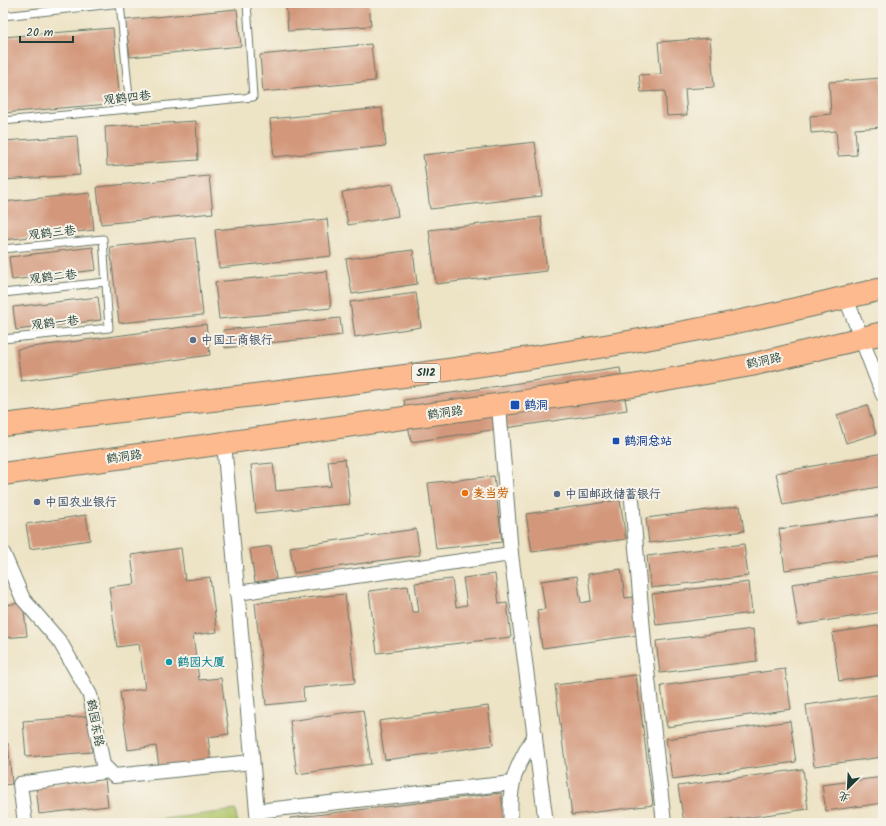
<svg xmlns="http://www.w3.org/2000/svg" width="886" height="826" font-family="Kalam,'LXGW WenKai TC',sans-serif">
  <rect width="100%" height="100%" fill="#f7f3e8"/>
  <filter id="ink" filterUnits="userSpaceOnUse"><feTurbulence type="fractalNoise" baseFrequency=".025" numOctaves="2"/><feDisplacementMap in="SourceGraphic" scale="8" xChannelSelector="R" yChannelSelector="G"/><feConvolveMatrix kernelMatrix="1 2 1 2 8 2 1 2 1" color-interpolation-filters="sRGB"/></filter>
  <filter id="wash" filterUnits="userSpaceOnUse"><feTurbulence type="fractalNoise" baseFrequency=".012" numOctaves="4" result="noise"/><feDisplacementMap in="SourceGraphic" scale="16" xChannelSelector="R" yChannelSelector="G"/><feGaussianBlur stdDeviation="0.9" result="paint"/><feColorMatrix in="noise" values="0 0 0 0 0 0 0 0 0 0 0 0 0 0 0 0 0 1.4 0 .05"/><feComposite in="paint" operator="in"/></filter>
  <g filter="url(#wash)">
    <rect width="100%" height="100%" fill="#ede3c5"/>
    <!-- green -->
    <polygon fill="#afc569" stroke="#67814e" points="236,810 237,823 132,823"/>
    <g id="blocks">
      <!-- building -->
      <g fill="#d3987b">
        <polygon points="286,3 369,3 371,26 288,31"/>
        <polygon points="237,9 241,46 130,57 125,20"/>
        <polygon points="113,28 120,103 3,113 3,37"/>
        <polygon points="710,38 714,87 685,89 687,115 667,116 665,91 641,92 639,75 661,74 658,42"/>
        <polygon points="371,44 375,81 263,92 260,55"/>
        <polygon points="881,78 883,127 855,129 857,155 838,156 836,131 811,133 810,116 831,114 829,82"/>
        <polygon points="382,108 386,146 274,157 270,119"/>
        <polygon points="196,121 198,160 107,166 105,127"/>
        <polygon points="77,136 80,175 3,180 3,141"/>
        <polygon points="535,142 542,196 430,209 423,155"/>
        <polygon points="209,176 213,213 101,224 97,187"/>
        <polygon points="393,184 398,216 348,225 342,192"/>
        <polygon points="90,193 94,230 3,240 3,202"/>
        <polygon points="541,217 547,271 436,284 429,230"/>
        <polygon points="327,219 331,256 219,268 215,230"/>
        <polygon points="195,238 203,315 119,323 110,247"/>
        <polygon points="93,247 96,270 12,280 9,257"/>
        <polygon points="413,250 417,284 352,294 346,259"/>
        <polygon points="327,271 331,308 219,319 215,282"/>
        <polygon points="416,293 421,327 355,337 350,302"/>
        <polygon points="98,297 101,320 16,330 13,307"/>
        <polygon points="340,318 342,335 225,348 223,330"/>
        <polygon points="206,324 210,355 21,381 17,349"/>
        <polygon points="620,368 627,410 411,442 404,400"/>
        <polygon points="867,405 876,434 846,443 837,415"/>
        <polygon points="883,453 883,486 783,505 776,473"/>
        <polygon points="345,459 350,504 256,513 251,465 273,463 276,491 331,486 328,461"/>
        <polygon points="494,476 502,542 436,549 428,483"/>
        <polygon points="620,500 626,539 532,552 526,514"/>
        <polygon points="740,506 744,531 649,543 646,518"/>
        <polygon points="86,515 90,540 30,549 26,524"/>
        <polygon points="883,515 883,556 785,570 779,529"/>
        <polygon points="416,529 420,555 294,573 290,547"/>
        <polygon points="744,544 748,576 651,588 647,556"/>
        <polygon points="271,546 276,579 255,582 250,549"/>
        <polygon points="181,548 185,580 210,577 217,632 193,635 199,680 221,678 229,734 208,737 211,761 159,767 156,746 128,750 120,692 145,689 139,644 117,647 109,587 135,584 131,555"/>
        <polygon points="621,569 625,598 633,597 638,635 542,648 537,610 545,609 541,581 577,576 581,603 591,601 588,574"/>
        <polygon points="883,571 883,612 798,625 792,584"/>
        <polygon points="495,574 499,604 507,603 511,637 377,653 369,591 408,586 412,612 419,612 415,583 452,579 456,607 467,605 463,578"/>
        <polygon points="749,582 752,613 656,625 652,594"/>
        <polygon points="345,594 355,683 303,688 304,701 266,705 255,603"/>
        <polygon points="23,603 27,636 3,638 3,605"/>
        <polygon points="883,625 883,675 839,681 832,633"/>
        <polygon points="753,629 757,661 660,673 656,641"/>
        <polygon points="785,669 791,709 667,727 661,686"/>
        <polygon points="636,675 653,805 572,815 555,685"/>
        <polygon points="883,694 883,757 814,766 806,705"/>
        <polygon points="488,706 493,745 385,760 379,721"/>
        <polygon points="363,710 371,764 297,774 290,721"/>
        <polygon points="90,716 92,752 26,757 23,721"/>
        <polygon points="790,721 796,762 672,779 666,739"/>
        <polygon points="8,743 12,784 3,785 3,744"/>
        <polygon points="803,769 808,809 709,823 684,823 678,786"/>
        <polygon points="883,777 883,803 826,811 822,785"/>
        <polygon points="105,779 108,806 39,814 36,786"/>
        <polygon points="501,793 505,823 290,823 290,818"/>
        <polygon points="883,818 883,823 853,823 853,822"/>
      </g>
    </g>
  </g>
  <g filter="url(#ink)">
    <use href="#blocks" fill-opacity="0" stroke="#677767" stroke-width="1"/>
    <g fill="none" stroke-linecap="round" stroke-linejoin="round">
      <defs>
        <g id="lane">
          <polyline points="120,3 130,108"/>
          <polyline points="3,16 122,3"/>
          <polyline points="3,121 253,97 247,3"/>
          <polyline points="3,249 103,239 109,328 3,339"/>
          <polyline points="3,293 106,282"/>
        </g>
        <g id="street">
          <polyline points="846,298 883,395"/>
          <polyline points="224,443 258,823"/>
          <polyline points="632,500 644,643 664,823"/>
          <polyline points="3,553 23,599 60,642 90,695 103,765 114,776 252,762"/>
          <polyline points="511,554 546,823"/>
          <polyline points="237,593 511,554 499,406"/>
          <polyline points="257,811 512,783"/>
          <polyline points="25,823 20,784 109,771"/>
          <path d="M511 823C508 784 515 768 535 735"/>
        </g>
        <g id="primary">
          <path d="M3 425C234 397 466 373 695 330 758 319 820 303 883 289"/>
          <polyline points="3,474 632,386 751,365 883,333"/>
        </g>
      </defs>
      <!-- lane casing -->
      <use href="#lane" stroke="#677767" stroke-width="9"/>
      <!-- street casing -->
      <use href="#street" stroke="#677767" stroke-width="16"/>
      <!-- primary casing -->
      <use href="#primary" stroke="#677767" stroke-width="24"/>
      <!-- lane -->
      <use href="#lane" stroke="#fff" stroke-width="7"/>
      <!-- street -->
      <use href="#street" stroke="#fff" stroke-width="14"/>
      <!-- primary -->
      <use href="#primary" stroke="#fcba8e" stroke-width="22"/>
    </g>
  </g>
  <!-- markers -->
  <g fill="#5c6f8a" stroke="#f7f3e8" stroke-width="1.5">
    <circle cx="193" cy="340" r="4"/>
    <circle cx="557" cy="494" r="4"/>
    <circle cx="37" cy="502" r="4"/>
  </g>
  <g fill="#1a4fb4" stroke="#f7f3e8" stroke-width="1.5">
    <rect x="510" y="400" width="10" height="10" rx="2"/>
    <rect x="612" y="437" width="8" height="8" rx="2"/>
  </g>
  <circle fill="#e8710a" stroke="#f7f3e8" stroke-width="1.5" cx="465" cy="493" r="4"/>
  <circle fill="#0f9aa8" stroke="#f7f3e8" stroke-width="1.5" cx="169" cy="662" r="4"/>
  <g text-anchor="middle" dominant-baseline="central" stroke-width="4" stroke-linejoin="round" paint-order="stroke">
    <!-- shield labels -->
    <rect fill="#f7f3e8" stroke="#60746a" stroke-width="1" x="412" y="364" width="28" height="18" rx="3"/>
    <g font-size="11" font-weight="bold" fill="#1f3d34">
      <text x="426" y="373">S112</text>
    </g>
    <!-- street labels -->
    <g font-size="12" fill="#1f3d34" stroke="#f7f3e8">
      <text transform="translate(127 98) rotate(-6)">观鹤四巷</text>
      <text transform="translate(52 233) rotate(-6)">观鹤三巷</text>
      <text transform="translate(53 277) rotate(-6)">观鹤二巷</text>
      <text transform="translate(55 323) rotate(-6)">观鹤一巷</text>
      <text transform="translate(764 361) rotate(-12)">鹤洞路</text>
      <text transform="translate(445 413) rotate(-8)">鹤洞路</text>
      <text transform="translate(124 457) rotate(-8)">鹤洞路</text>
      <text transform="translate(95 723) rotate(79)">鹤园东路</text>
    </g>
    <!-- service labels -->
    <g font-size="12" font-weight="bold" fill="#4e5e75" stroke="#f7f3e8" text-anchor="start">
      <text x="201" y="340">中国工商银行</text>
      <text x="565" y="494">中国邮政储蓄银行</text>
      <text x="45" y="502">中国农业银行</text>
    </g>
    <!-- transit labels -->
    <g font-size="12" font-weight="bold" fill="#164399" stroke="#f7f3e8" text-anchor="start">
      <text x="524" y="405">鹤洞</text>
      <text x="624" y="441">鹤洞总站</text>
    </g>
    <!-- food labels -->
    <g font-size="12" font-weight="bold" fill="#c56008" stroke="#f7f3e8" text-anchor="start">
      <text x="473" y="493">麦当劳</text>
    </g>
    <!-- culture labels -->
    <g font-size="12" font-weight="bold" fill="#0d838f" stroke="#f7f3e8" text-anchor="start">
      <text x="177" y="662">鹤园大厦</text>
    </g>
  </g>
  <!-- margin -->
  <rect width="886" height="826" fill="none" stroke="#f7f3e8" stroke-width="16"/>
  <!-- north arrow -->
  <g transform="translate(848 788) rotate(204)" stroke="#f7f3e8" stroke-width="3" paint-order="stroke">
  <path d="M0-3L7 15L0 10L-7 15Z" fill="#1f3d34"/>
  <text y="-6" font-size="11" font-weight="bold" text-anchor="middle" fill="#1f3d34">北</text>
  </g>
  <!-- scale -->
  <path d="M20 36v6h53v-6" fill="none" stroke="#1f3d34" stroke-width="2"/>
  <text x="26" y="36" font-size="12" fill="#1f3d34" stroke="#f7f3e8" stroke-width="3" paint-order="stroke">20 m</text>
</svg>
